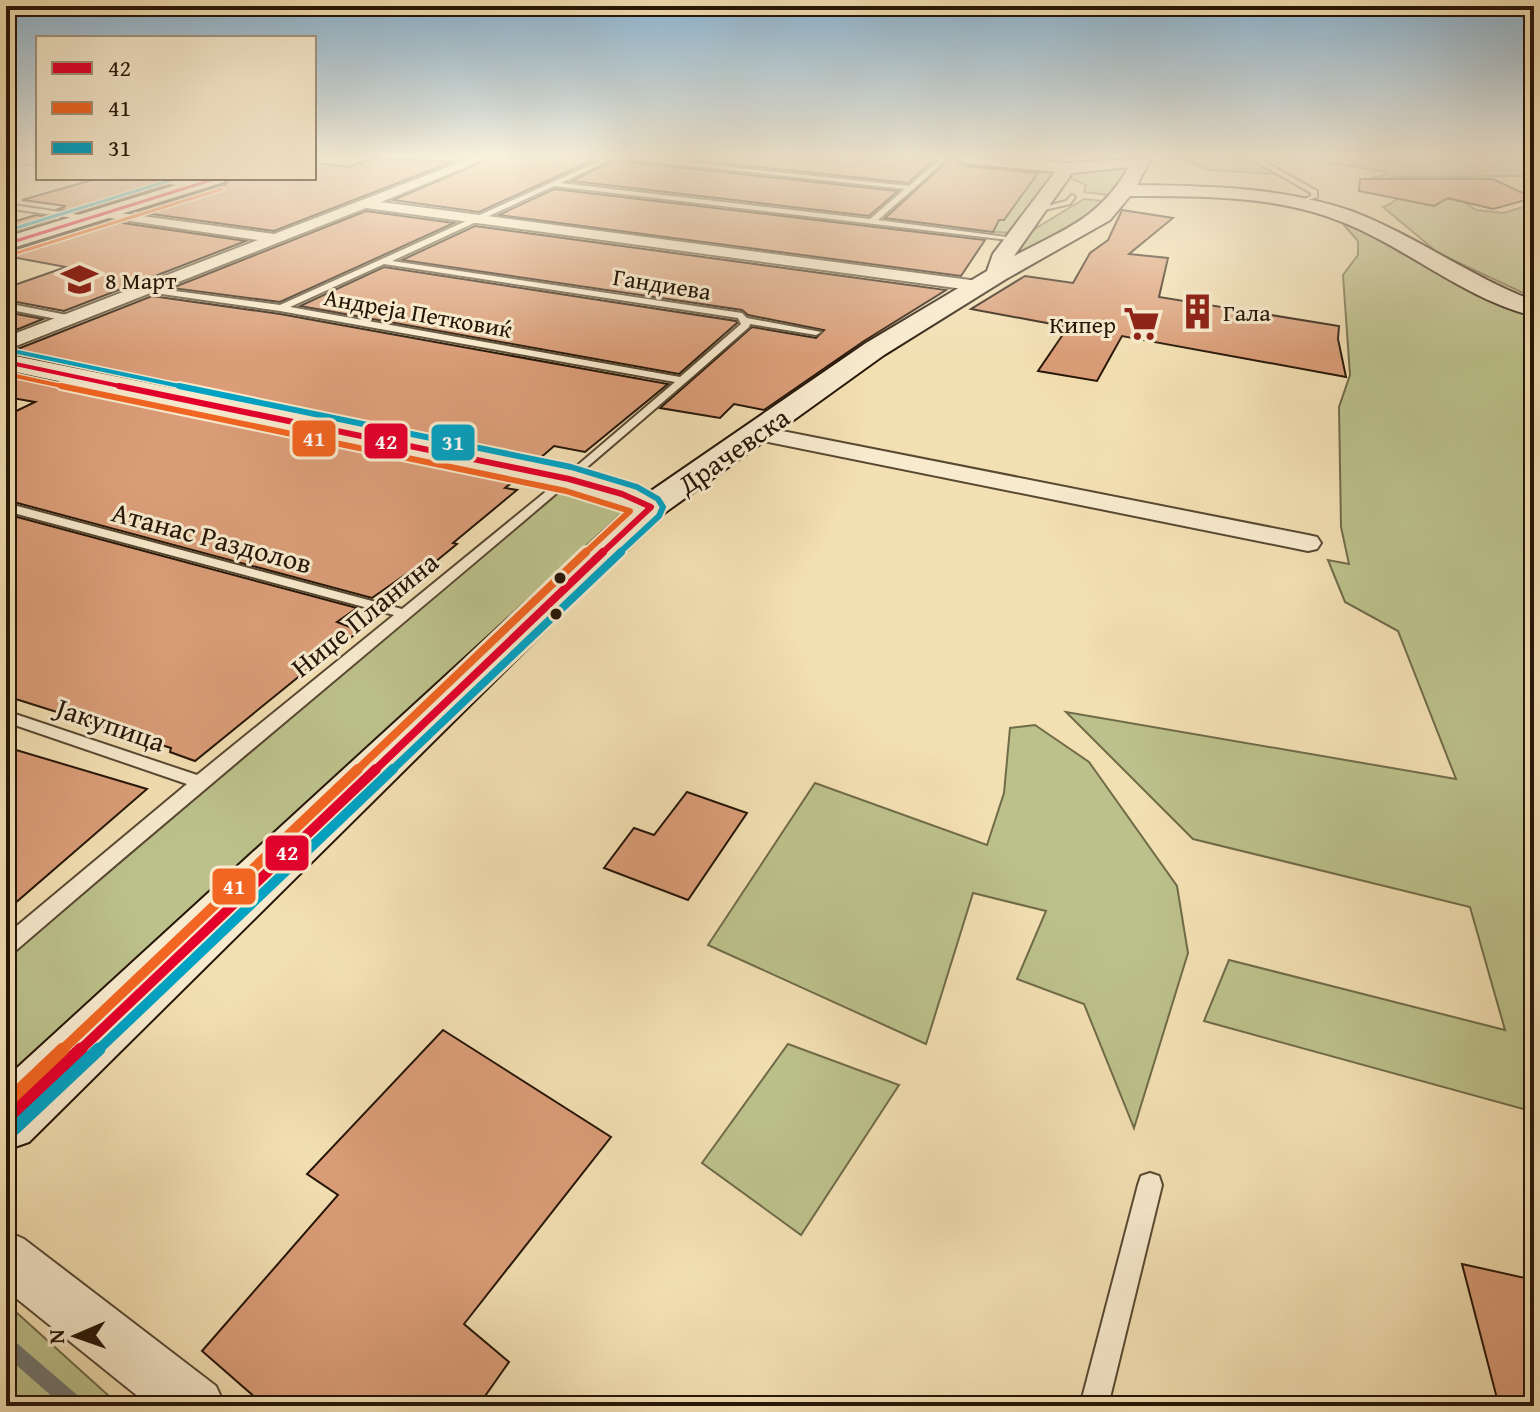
<svg xmlns="http://www.w3.org/2000/svg" width="1540" height="1412" font-family="'Gentium Book Plus',serif">
  <rect width="100%" height="100%" fill="#f2dfb2"/>
  <filter id="stains"><feTurbulence type="fractalNoise" baseFrequency=".0025" numOctaves="4"/><feColorMatrix values="0 0 0 0 .2 0 0 0 0 .09 0 0 0 0 .02 0 0 0 .5 -.17"/></filter>
  <radialGradient id="worn" r=".72"><stop offset=".6" stop-color="#630" stop-opacity="0"/><stop offset="1" stop-color="#630" stop-opacity=".3"/></radialGradient>
  <!-- green -->
  <g fill="#bcc18b" stroke="#706b49" stroke-width="2">
    <polygon points="1160,158 1252,158 1276,174 1210,170 1182,159"/>
    <polygon points="1301,158 1534,158 1534,176 1392,177 1391,180 1370,178 1387,175 1386,172"/>
    <polygon points="954,161 963,161 1056,172 1010,233 939,228 888,219 896,210 894,209"/>
    <polygon points="1129,167 1121,185 1107,195 1084,192 1086,185 1070,178 1071,174"/>
    <path d="M1410 191 1464 202 1476 210 1503 213 1534 204V298L1438 253 1383 207C1395 204 1399 193 1410 191Z"/>
    <polygon points="1084,199 1103,201 1093,214 1010,262 1033,230"/>
    <polygon points="1337,217 1534,314 1534,1112 1204,1021 1229,960 1505,1030 1470,907 1193,839 1066,712 1456,779 1398,631 1345,602 1328,560 1349,564 1341,527 1339,407 1350,375 1343,275 1358,255 1358,241"/>
    <polygon points="569,479 651,507 6,1120 6,947"/>
    <polygon points="1035,725 1089,762 1177,886 1188,953 1134,1128 1084,1004 1017,979 1046,911 973,893 926,1044 708,945 815,783 987,845 1004,793 1010,728"/>
    <polygon points="788,1044 899,1085 801,1235 702,1163"/>
    <polygon points="6,1303 120,1406 6,1406"/>
  </g>
  <g fill="none" stroke-linecap="round" stroke-linejoin="round">
    <!-- stream -->
    <polygon fill="#707772" fill-rule="evenodd" points="6,1336 12,1339 83,1400 86,1406 63,1406 6,1356"/>
  </g>
  <!-- building -->
  <g fill="#da9d78" stroke="#251507" stroke-width="2">
    <polygon points="375,158 452,162 274,231 137,212 225,185 230,178 314,178 314,163 348,167"/>
    <polygon points="491,158 598,158 479,212 393,200"/>
    <polygon points="617,158 621,161 898,191 869,216 572,181"/>
    <polygon points="673,158 936,158 908,183"/>
    <polygon points="951,158 965,166 1038,173 1004,220 999,220 993,232 885,218"/>
    <polygon points="99,178 151,178 164,186 78,212 58,209 66,206 22,200"/>
    <polygon points="1360,179 1493,179 1533,198 1493,209 1448,198 1434,206 1359,191"/>
    <polygon points="554,189 985,240 961,276 499,215"/>
    <polygon points="1122,210 1173,218 1129,254 1168,258 1159,297 1339,326 1338,339 1346,377 1122,336 1097,381 1038,371 1068,327 971,309 1025,276 1073,283 1090,253 1108,240"/>
    <polygon points="366,211 454,223 280,302 172,288"/>
    <polygon points="36,215 56,218 6,234 6,224"/>
    <polygon points="109,221 246,241 64,311 6,300 6,288 66,267 6,256 6,253"/>
    <polygon points="475,226 946,290 864,341 764,410 734,404 720,418 660,408 752,327 816,338 824,330 748,315 742,310 402,260"/>
    <polygon points="384,267 736,321 737,323 679,374 300,306"/>
    <polygon points="152,296 280,314 668,384 585,452 554,446 538,460 10,352"/>
    <polygon points="6,312 43,319 6,334"/>
    <polygon points="6,373 514,481 505,488 517,490 453,543 457,544 429,567 419,565 372,598 6,500 6,416 35,402 6,397"/>
    <polygon points="6,514 357,608 337,622 360,631 323,657 195,761 170,752 171,748 6,696"/>
    <polygon points="6,747 147,789 6,911"/>
    <polygon points="687,792 747,813 688,900 604,868 634,828 654,835"/>
    <polygon points="443,1030 611,1137 464,1324 509,1362 478,1406 265,1406 202,1351 338,1195 307,1174"/>
    <polygon points="1462,1264 1534,1280 1534,1406 1499,1406"/>
  </g>
  <g fill="none" stroke-linecap="round" stroke-linejoin="round">
    <defs>
      <g id="lane">
        <path d="M606 158H614L561 183 870 219 905 189 621 158H643L909 186 941 158H948L878 220 1021 239 1017 241 554 186 392 261 742 313 747 318 821 332 816 335 750 324 749 327C507 540 257 742 13 953L6 955V935L187 784 6 722V711L197 775 394 615 6 511V503L402 609 565 476 675 382 280 311 148 292 145 291V287L280 305ZM384 264 738 318 741 324 680 377 290 307Z"/>
        <polygon points="1250,158 1258,158 1317,191 1317,197 1298,204 1298,202 1311,196 1311,193"/>
        <polygon points="1072,195 1075,197 1070,204 1040,211 1036,209 1066,201"/>
        <polygon points="6,204 87,216 91,218 87,220 6,208"/>
        <polygon points="6,303 72,316 77,319 72,322 6,309"/>
        <polygon points="1150,1173 1159,1176 1162,1185 1108,1406 1080,1406 1138,1185 1141,1176"/>
      </g>
      <g id="street">
        <polygon points="6,158 38,158 38,166"/>
        <polygon points="471,158 488,158 381,202 978,281 986,286 978,291 366,208 6,350 6,337 258,240 103,217 98,216 98,210 274,234"/>
        <path d="M154 178H192L208 183C197 190 164 185 154 178Z"/>
        <polygon points="757,426 1308,535 1317,537 1321,543 1317,549 1308,551 749,438 746,433 749,428"/>
        <polygon points="6,1231 24,1239 216,1386 225,1406 150,1406 6,1290"/>
      </g>
      <g id="secondary">
        <path d="M957 158H1019L1067 163 1151 158 1137 185C1210 186 1284 187 1354 212 1416 236 1471 277 1534 301V316C1464 299 1408 248 1342 222 1276 195 1200 196 1130 196L1110 220 1006 279 884 355 663 514 29 1142 6 1150V1078L628 509 563 488 6 370V354L569 469 648 493 866 343 987 271 993 254 1055 172 965 163ZM1129 167C1099 219 1065 229 1014 256L1072 173Z"/>
        <polygon points="199,178 227,178 224,182 6,250 6,237"/>
      </g>
    </defs>
    <!-- lane casing -->
    <use href="#lane" stroke="#584832" stroke-width="4"/>
    <!-- street casing -->
    <use href="#street" stroke="#584832" stroke-width="4"/>
    <!-- secondary casing -->
    <use href="#secondary" stroke="#251507" stroke-width="4"/>
    <!-- lane -->
    <use href="#lane" fill="#f7eacd" fill-rule="evenodd"/>
    <!-- street -->
    <use href="#street" fill="#f7eacd" fill-rule="evenodd"/>
    <!-- secondary -->
    <use href="#secondary" fill="#f7eacd" fill-rule="evenodd"/>
    <defs>
      <polyline id="bus-1-far5" points="6,244 218,178"/>
      <polyline id="bus-1-far4" points="6,362 129,388"/>
      <polyline id="bus-1-far3" points="119,386 569,479 622,494 651,507 601,554"/>
      <polyline id="bus-1-far2" points="374,771 603,552"/>
      <polyline id="bus-1-far1" points="79,1051 376,769"/>
      <polyline id="bus-1" points="6,1120 81,1049"/>
      <polyline id="bus-2-far5" points="10,255 222,189"/>
      <polyline id="bus-2-far4" points="6,374 71,388"/>
      <polyline id="bus-2-far3" points="61,386 566,491 630,511 584,554"/>
      <polyline id="bus-2-far2" points="356,771 586,552"/>
      <polyline id="bus-2-far1" points="61,1051 358,769"/>
      <polyline id="bus-2" points="6,1103 63,1049"/>
      <polyline id="bus-3-far5" points="6,231 178,178"/>
      <polyline id="bus-3-far4" points="8,350 189,388"/>
      <polyline id="bus-3-far3" points="179,386 571,467 637,487 658,499 663,507 659,516 618,554"/>
      <polyline id="bus-3-far2" points="391,771 621,552"/>
      <polyline id="bus-3-far1" points="97,1051 393,769"/>
      <polyline id="bus-3" points="14,1129 99,1049"/>
    </defs>
    <!-- bus-1-far5 casing -->
    <use href="#bus-1-far5" stroke="#f7eacd" stroke-width="6"/>
    <!-- bus-1-far4 casing -->
    <use href="#bus-1-far4" stroke="#f7eacd" stroke-width="7"/>
    <!-- bus-1-far3 casing -->
    <use href="#bus-1-far3" stroke="#f7eacd" stroke-width="10"/>
    <!-- bus-1-far2 casing -->
    <use href="#bus-1-far2" stroke="#f7eacd" stroke-width="14"/>
    <!-- bus-1-far1 casing -->
    <use href="#bus-1-far1" stroke="#f7eacd" stroke-width="16"/>
    <!-- bus-1 casing -->
    <use href="#bus-1" stroke="#f7eacd" stroke-width="19"/>
    <!-- bus-2-far5 casing -->
    <use href="#bus-2-far5" stroke="#f7eacd" stroke-width="6"/>
    <!-- bus-2-far4 casing -->
    <use href="#bus-2-far4" stroke="#f7eacd" stroke-width="7"/>
    <!-- bus-2-far3 casing -->
    <use href="#bus-2-far3" stroke="#f7eacd" stroke-width="10"/>
    <!-- bus-2-far2 casing -->
    <use href="#bus-2-far2" stroke="#f7eacd" stroke-width="14"/>
    <!-- bus-2-far1 casing -->
    <use href="#bus-2-far1" stroke="#f7eacd" stroke-width="16"/>
    <!-- bus-2 casing -->
    <use href="#bus-2" stroke="#f7eacd" stroke-width="19"/>
    <!-- bus-3-far5 casing -->
    <use href="#bus-3-far5" stroke="#f7eacd" stroke-width="6"/>
    <!-- bus-3-far4 casing -->
    <use href="#bus-3-far4" stroke="#f7eacd" stroke-width="7"/>
    <!-- bus-3-far3 casing -->
    <use href="#bus-3-far3" stroke="#f7eacd" stroke-width="10"/>
    <!-- bus-3-far2 casing -->
    <use href="#bus-3-far2" stroke="#f7eacd" stroke-width="14"/>
    <!-- bus-3-far1 casing -->
    <use href="#bus-3-far1" stroke="#f7eacd" stroke-width="16"/>
    <!-- bus-3 casing -->
    <use href="#bus-3" stroke="#f7eacd" stroke-width="19"/>
    <!-- bus-1-far5 -->
    <use href="#bus-1-far5" stroke="#e4002b" stroke-width="3"/>
    <!-- bus-1-far4 -->
    <use href="#bus-1-far4" stroke="#e4002b" stroke-width="4"/>
    <!-- bus-1-far3 -->
    <use href="#bus-1-far3" stroke="#e4002b" stroke-width="6"/>
    <!-- bus-1-far2 -->
    <use href="#bus-1-far2" stroke="#e4002b" stroke-width="8"/>
    <!-- bus-1-far1 -->
    <use href="#bus-1-far1" stroke="#e4002b" stroke-width="10"/>
    <!-- bus-1 -->
    <use href="#bus-1" stroke="#e4002b" stroke-width="13"/>
    <!-- bus-2-far5 -->
    <use href="#bus-2-far5" stroke="#f26522" stroke-width="3"/>
    <!-- bus-2-far4 -->
    <use href="#bus-2-far4" stroke="#f26522" stroke-width="4"/>
    <!-- bus-2-far3 -->
    <use href="#bus-2-far3" stroke="#f26522" stroke-width="6"/>
    <!-- bus-2-far2 -->
    <use href="#bus-2-far2" stroke="#f26522" stroke-width="8"/>
    <!-- bus-2-far1 -->
    <use href="#bus-2-far1" stroke="#f26522" stroke-width="10"/>
    <!-- bus-2 -->
    <use href="#bus-2" stroke="#f26522" stroke-width="13"/>
    <!-- bus-3-far5 -->
    <use href="#bus-3-far5" stroke="#02a2c4" stroke-width="3"/>
    <!-- bus-3-far4 -->
    <use href="#bus-3-far4" stroke="#02a2c4" stroke-width="4"/>
    <!-- bus-3-far3 -->
    <use href="#bus-3-far3" stroke="#02a2c4" stroke-width="6"/>
    <!-- bus-3-far2 -->
    <use href="#bus-3-far2" stroke="#02a2c4" stroke-width="8"/>
    <!-- bus-3-far1 -->
    <use href="#bus-3-far1" stroke="#02a2c4" stroke-width="10"/>
    <!-- bus-3 -->
    <use href="#bus-3" stroke="#02a2c4" stroke-width="13"/>
  </g>
  <!-- sky -->
  <linearGradient id="sky" x2="0" y2="1"><stop stop-color="#8cb6d5"/><stop offset="0.44" stop-color="#f9f1dc"/><stop offset="1" stop-color="#f9f1dc" stop-opacity="0"/></linearGradient>
  <rect width="1540" height="356" fill="url(#sky)"/>
  <!-- icons -->
  <defs>
    <symbol id="school-bare" viewBox="-9 -9 18 18"><path d="M0-5L7-2L0 1L-7-2ZM-4 1L0 2.5L4 1V4Q0 6-4 4Z" fill="#8f2418" stroke="#f7eacd" stroke-width="2.5" paint-order="stroke"/></symbol>
    <symbol id="building-bare" viewBox="-9 -9 18 18"><path d="M-4-6H4V6H1V3H-1V6H-4ZM-2.5-4.3h1.7v1.8h-1.7ZM.8-4.3h1.7v1.8H.8ZM-2.5-1h1.7V.8h-1.7ZM.8-1h1.7V.8H.8Z" fill="#8f2418" stroke="#f7eacd" stroke-width="2.5" paint-order="stroke"/></symbol>
    <symbol id="supermarket-bare" viewBox="-9 -9 18 18"><path d="M-6-5.5h2.5l.6 2H6L4.5 2H-2.5L-4.4-4H-6ZM-1.5 3.2a1.3 1.3 0 1 0 .1 0ZM3 3.2a1.3 1.3 0 1 0 .1 0Z" fill="#8f2418" stroke="#f7eacd" stroke-width="2.5" paint-order="stroke"/></symbol>
  </defs>
  <g fill-rule="evenodd">
    <use href="#school-bare" x="54" y="254" width="51" height="51"/>
    <use href="#building-bare" x="1172" y="286" width="51" height="51"/>
    <use href="#supermarket-bare" x="1116" y="298" width="51" height="51"/>
  </g>
  <!-- markers -->
  <g fill="#251507" stroke="#f7eacd" stroke-width="3">
    <circle cx="560" cy="578" r="7"/>
    <circle cx="556" cy="614" r="7"/>
  </g>
  <g text-anchor="middle" dominant-baseline="central" stroke-width="6" stroke-linejoin="round" paint-order="stroke">
    <!-- far-poi labels -->
    <g font-size="24" fill="#251507" stroke="#f7eacd" text-anchor="start">
      <text x="105" y="280">8 Март</text>
      <text x="1223" y="312">Гала</text>
      <text x="1116" y="324" text-anchor="end">Кипер</text>
    </g>
    <!-- far-street labels -->
    <g font-size="24" fill="#251507" stroke="#f7eacd">
      <text transform="translate(662 284) rotate(9)">Гандиева</text>
      <text transform="translate(418 313) rotate(10)">Андреја Петковиќ</text>
    </g>
    <!-- street labels -->
    <g font-size="28" fill="#251507" stroke="#f7eacd">
      <text transform="translate(733 450) rotate(-35)">Драчевска</text>
      <text transform="translate(212 537) rotate(15)">Атанас Раздолов</text>
      <text transform="translate(364 614) rotate(-39)">Ниџе Планина</text>
      <text transform="translate(111 724) rotate(19)">Јакупица</text>
    </g>
  </g>
  <g stroke="#f7eacd" stroke-width="3">
    <rect x="291" y="419" width="46" height="39" rx="8" fill="#f26522"/>
    <rect x="363" y="422" width="46" height="38" rx="8" fill="#e4002b"/>
    <rect x="430" y="423" width="46" height="39" rx="8" fill="#02a2c4"/>
    <rect x="264" y="834" width="46" height="38" rx="8" fill="#e4002b"/>
    <rect x="211" y="867" width="46" height="39" rx="8" fill="#f26522"/>
  </g>
  <g font-size="22" text-anchor="middle" font-weight="bold" fill="#fff">
    <text x="314" y="446">41</text>
    <text x="386" y="449">42</text>
    <text x="453" y="450">31</text>
    <text x="287" y="860">42</text>
    <text x="234" y="894">41</text>
  </g>
  <!-- margin -->
  <rect width="1540" height="1412" fill="none" stroke="#f2dfb2" stroke-width="32"/>
  <rect x="8" y="8" width="1524" height="1396" fill="none" stroke="#251507" stroke-width="4"/>
  <rect x="16" y="16" width="1508" height="1380" fill="none" stroke="#251507" stroke-width="2"/>
  <!-- legend -->
  <rect x="36" y="36" width="280" height="144" fill="#f7eacd" stroke="#a3957e" stroke-width="2"/>
  <rect x="52" y="62" width="40" height="12" fill="#e4002b" stroke="#a3957e" stroke-width="2"/>
  <text x="108" y="76" font-size="24" fill="#251507">42</text>
  <rect x="52" y="102" width="40" height="12" fill="#f26522" stroke="#a3957e" stroke-width="2"/>
  <text x="108" y="116" font-size="24" fill="#251507">41</text>
  <rect x="52" y="142" width="40" height="12" fill="#02a2c4" stroke="#a3957e" stroke-width="2"/>
  <text x="108" y="156" font-size="24" fill="#251507">31</text>
  <!-- north arrow -->
  <g transform="translate(76 1336) rotate(268)" stroke="#f7eacd" stroke-width="6" paint-order="stroke">
  <path d="M0-6L14 30L0 20L-14 30Z" fill="#251507"/>
  <text y="-12" font-size="22" font-weight="bold" text-anchor="middle" fill="#251507">N</text>
  </g>
  <rect width="100%" height="100%" filter="url(#stains)"/>
  <rect width="100%" height="100%" fill="url(#worn)"/>
</svg>
